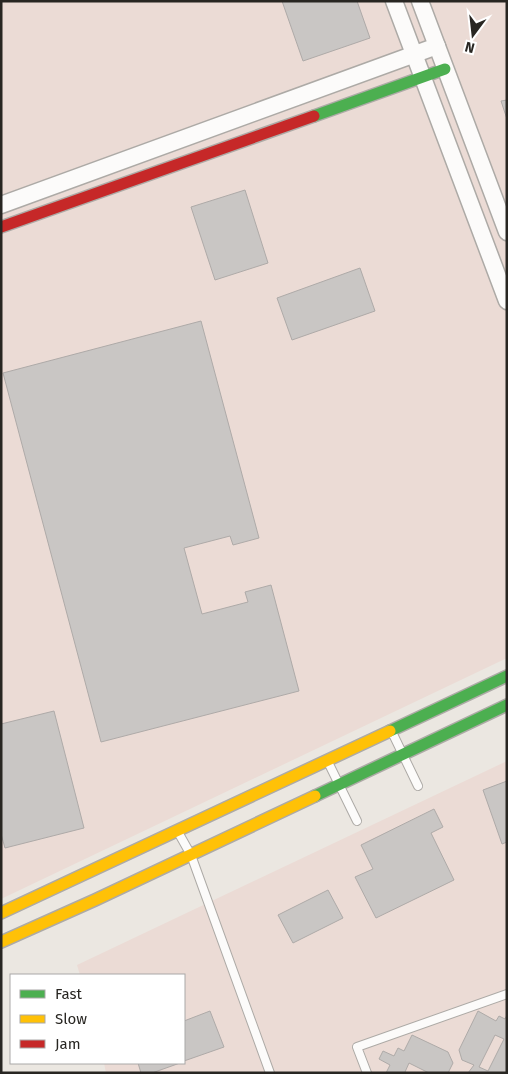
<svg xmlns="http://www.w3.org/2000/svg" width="508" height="1074" font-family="'Fira Sans',sans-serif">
  <rect width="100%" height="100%" fill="#ebe7e1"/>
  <!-- industrial -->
  <g fill="#ebdbd5">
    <polygon points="1,1 507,1 507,658 1,899"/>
    <polygon points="507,761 507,1073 106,1073 104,1063 184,1063 184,975 80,975 77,965"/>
  </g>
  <!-- building -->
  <g fill="#c9c6c4" stroke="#aeaaa8" fill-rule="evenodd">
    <polygon points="282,1 357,1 370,38 303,61"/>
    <polygon points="507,100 507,119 501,101"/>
    <polygon points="245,190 268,263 215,280 191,207"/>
    <polygon points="360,268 375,311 292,340 277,298"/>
    <polygon points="201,321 259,538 233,545 230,536 184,548 202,614 248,602 245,592 271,585 299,691 101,742 3,373"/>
    <polygon points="54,711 84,828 5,848 1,834 1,724"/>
    <polygon points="507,781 507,842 502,844 483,790"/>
    <polygon points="434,809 443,827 431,833 454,880 376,918 355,877 373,869 361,845"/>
    <polygon points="328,890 343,918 293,943 278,915"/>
    <polygon points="210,1011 224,1047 184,1061 184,1021"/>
    <path d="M478 1011 496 1021 499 1016 505 1019 507 1015V1073H468L474 1065 462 1060 459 1050ZM495 1035 504 1039 488 1071 479 1067Z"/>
    <polygon points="412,1035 448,1052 453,1063 448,1073 429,1073 409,1063 405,1072 407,1073 386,1073 390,1065 379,1059 383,1051 394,1056 398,1048 404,1051"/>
    <polygon points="138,1063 180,1063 152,1073 141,1073"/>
  </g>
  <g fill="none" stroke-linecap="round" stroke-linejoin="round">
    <defs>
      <g id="lane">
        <polyline points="392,732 418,786"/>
        <polyline points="328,762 357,821"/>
        <polyline points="178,832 191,855 270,1073"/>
        <polyline points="367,1073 357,1047 507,994"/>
      </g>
      <g id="street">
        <polyline points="394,1 507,301"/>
        <polyline points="420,1 507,232"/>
        <polyline points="1,205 437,46"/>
      </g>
      <g id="fast">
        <polyline points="314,116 445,69"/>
        <polyline points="390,731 507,676"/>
        <polyline points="315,796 507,705"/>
      </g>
      <g id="slow">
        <polyline points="1,913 390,731"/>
        <polyline points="1,942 95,900 315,796"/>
      </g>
      <polyline id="jam" points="1,227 314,116"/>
    </defs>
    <!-- lane casing -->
    <use href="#lane" stroke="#adaaa6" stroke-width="10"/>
    <!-- street casing -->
    <use href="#street" stroke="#adaaa6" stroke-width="19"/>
    <!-- fast casing -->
    <use href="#fast" stroke="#adaaa6" stroke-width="14"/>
    <!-- slow casing -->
    <use href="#slow" stroke="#adaaa6" stroke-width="14"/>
    <!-- jam casing -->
    <use href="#jam" stroke="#adaaa6" stroke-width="14"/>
    <!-- lane -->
    <use href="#lane" stroke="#fcfbfa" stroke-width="8"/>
    <!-- street -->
    <use href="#street" stroke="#fcfbfa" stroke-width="16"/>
    <!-- fast -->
    <use href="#fast" stroke="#4caf50" stroke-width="11"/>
    <!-- slow -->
    <use href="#slow" stroke="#ffc107" stroke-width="11"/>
    <!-- jam -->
    <use href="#jam" stroke="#c62828" stroke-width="11"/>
  </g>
  <!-- border -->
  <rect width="508" height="1074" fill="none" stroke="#282622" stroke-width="5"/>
  <!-- legend -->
  <rect x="10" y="974" width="175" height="90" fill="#ffffff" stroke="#a9a8a7"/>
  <rect x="20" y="990" width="25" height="8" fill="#4caf50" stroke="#a9a8a7"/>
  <text x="55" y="999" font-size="15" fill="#282622">Fast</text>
  <rect x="20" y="1015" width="25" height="8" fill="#ffc107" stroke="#a9a8a7"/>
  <text x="55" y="1024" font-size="15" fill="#282622">Slow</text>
  <rect x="20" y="1040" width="25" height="8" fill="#c62828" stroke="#a9a8a7"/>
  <text x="55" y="1049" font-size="15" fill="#282622">Jam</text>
  <!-- north arrow -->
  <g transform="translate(473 35) rotate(195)" stroke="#ffffff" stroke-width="4" paint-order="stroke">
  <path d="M0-4L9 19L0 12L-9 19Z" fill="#282622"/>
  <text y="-8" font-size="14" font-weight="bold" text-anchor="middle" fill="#282622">N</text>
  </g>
</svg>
